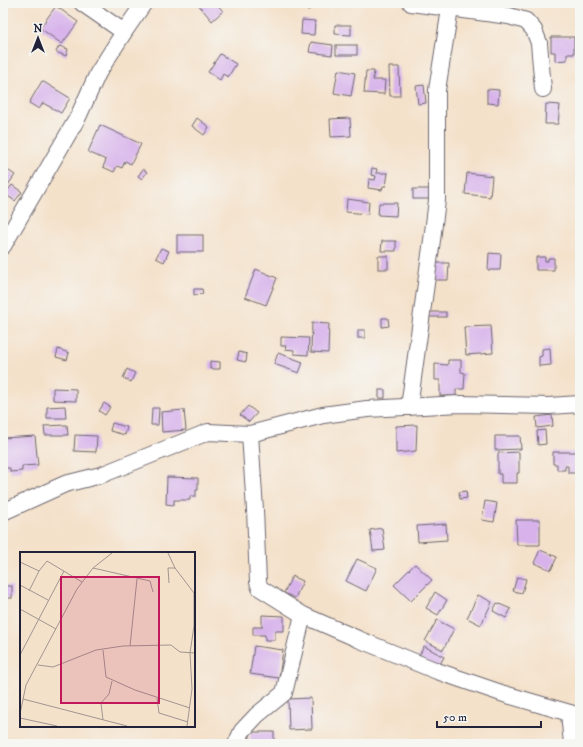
<svg xmlns="http://www.w3.org/2000/svg" width="583" height="747" font-family="'IM FELL DW Pica',serif">
  <rect width="100%" height="100%" fill="#f6f6f2"/>
  <filter id="ink" filterUnits="userSpaceOnUse"><feTurbulence type="fractalNoise" baseFrequency=".025" numOctaves="2"/><feDisplacementMap in="SourceGraphic" scale="8" xChannelSelector="R" yChannelSelector="G"/><feConvolveMatrix kernelMatrix="1 2 1 2 8 2 1 2 1" color-interpolation-filters="sRGB"/></filter>
  <filter id="wash" filterUnits="userSpaceOnUse"><feTurbulence type="fractalNoise" baseFrequency=".012" numOctaves="4" result="noise"/><feDisplacementMap in="SourceGraphic" scale="16" xChannelSelector="R" yChannelSelector="G"/><feGaussianBlur stdDeviation="0.9" result="paint"/><feColorMatrix in="noise" values="0 0 0 0 0 0 0 0 0 0 0 0 0 0 0 0 0 1.4 0 .05"/><feComposite in="paint" operator="in"/></filter>
  <g filter="url(#wash)">
    <rect width="100%" height="100%" fill="#f4e1ca"/>
    <g id="blocks">
      <!-- building -->
      <g fill="#d7b2eb">
        <polygon points="197,3 216,3 223,11 212,21"/>
        <polygon points="294,3 311,3 309,10 293,6"/>
        <polygon points="56,6 78,22 62,44 40,28"/>
        <polygon points="302,20 315,21 314,35 301,34"/>
        <polygon points="335,25 351,25 351,35 335,34"/>
        <polygon points="551,37 574,37 574,54 567,54 567,60 555,61 555,52 551,52"/>
        <polygon points="311,42 333,45 332,55 309,52"/>
        <rect x="336" y="45" width="21" height="10"/>
        <polygon points="59,46 68,49 66,56 56,52"/>
        <polygon points="220,54 236,64 228,77 223,74 220,80 208,72"/>
        <polygon points="389,67 399,67 400,96 390,96"/>
        <polygon points="338,70 355,73 351,96 334,93"/>
        <polygon points="366,71 374,71 373,80 385,80 384,94 364,93"/>
        <polygon points="42,81 70,98 61,113 43,103 39,109 29,103"/>
        <polygon points="424,85 426,103 418,104 416,86"/>
        <polygon points="487,89 499,90 498,104 487,103"/>
        <polygon points="546,104 560,105 558,124 545,124"/>
        <polygon points="197,118 209,127 204,135 192,126"/>
        <polygon points="350,118 351,136 331,137 330,119"/>
        <polygon points="100,125 141,144 131,164 125,161 122,168 117,166 114,172 103,167 106,160 88,152"/>
        <polygon points="3,167 15,175 3,192"/>
        <polygon points="372,168 377,169 376,173 388,173 386,186 383,186 382,190 368,188 369,179 375,180 376,176 371,175"/>
        <polygon points="143,169 147,172 142,179 138,176"/>
        <polygon points="467,173 492,176 490,197 465,194"/>
        <polygon points="12,185 22,192 15,201 5,194"/>
        <rect x="413" y="189" width="20" height="10"/>
        <polygon points="347,199 369,202 368,214 346,212"/>
        <polygon points="379,203 397,203 396,216 378,215"/>
        <rect x="177" y="235" width="26" height="17"/>
        <polygon points="382,241 396,241 396,251 381,251"/>
        <polygon points="161,248 169,251 164,262 156,258"/>
        <polygon points="489,253 501,254 500,270 488,270"/>
        <rect x="378" y="256" width="10" height="13"/>
        <polygon points="536,257 545,257 545,261 548,261 548,258 554,258 554,270 536,270"/>
        <polygon points="432,263 449,263 448,280 432,280"/>
        <polygon points="256,269 277,278 266,305 245,297"/>
        <polygon points="194,289 202,289 203,294 194,295"/>
        <rect x="429" y="312" width="17" height="5"/>
        <polygon points="382,318 388,318 389,326 382,327"/>
        <polygon points="312,323 329,324 328,353 311,352"/>
        <polygon points="491,326 493,353 466,355 464,327"/>
        <rect x="358" y="330" width="7" height="8"/>
        <polygon points="281,337 309,338 308,355 294,354 294,350 285,349 286,346 281,346"/>
        <polygon points="550,348 551,365 539,366 539,357 542,356 542,349"/>
        <polygon points="58,349 69,353 67,360 56,357"/>
        <polygon points="239,352 247,354 246,362 237,360"/>
        <polygon points="278,353 303,362 299,373 274,364"/>
        <polygon points="448,360 461,360 461,372 465,373 464,389 456,389 456,396 440,396 440,380 435,380 435,364 448,365"/>
        <polygon points="210,361 220,362 220,369 210,369"/>
        <polygon points="127,369 135,373 131,382 123,378"/>
        <polygon points="53,388 76,389 76,401 53,400"/>
        <rect x="379" y="390" width="6" height="8"/>
        <polygon points="104,403 110,407 105,415 99,411"/>
        <polygon points="65,406 66,418 47,418 47,407"/>
        <polygon points="248,406 257,413 249,422 240,415"/>
        <polygon points="152,408 159,408 158,425 151,425"/>
        <polygon points="184,410 186,430 162,432 161,412"/>
        <polygon points="552,415 553,426 537,428 536,417"/>
        <polygon points="112,423 127,427 125,435 110,431"/>
        <polygon points="67,425 68,435 45,435 44,426"/>
        <polygon points="417,425 416,451 396,453 396,426"/>
        <polygon points="545,430 546,444 538,445 537,431"/>
        <polygon points="75,435 97,436 96,452 74,451"/>
        <polygon points="35,436 38,465 22,466 22,471 10,472 10,468 3,468 3,438"/>
        <polygon points="495,436 520,436 521,449 495,450"/>
        <polygon points="519,452 519,473 517,473 517,483 501,483 501,474 498,474 498,453"/>
        <polygon points="553,452 580,452 580,465 577,465 577,473 568,473 568,466 565,466 565,470 557,470 557,464 553,464"/>
        <polygon points="167,477 198,478 198,490 196,490 196,496 190,496 190,500 174,500 174,505 166,504"/>
        <polygon points="466,491 467,498 460,499 459,492"/>
        <polygon points="485,501 497,503 494,522 482,520"/>
        <polygon points="516,520 540,520 540,545 517,545"/>
        <polygon points="446,524 447,540 418,542 417,526"/>
        <polygon points="382,528 385,550 373,551 370,530"/>
        <polygon points="540,550 557,557 551,570 534,563"/>
        <polygon points="357,559 377,568 366,591 346,581"/>
        <polygon points="415,564 432,580 411,601 394,585"/>
        <polygon points="292,576 303,581 295,598 284,593"/>
        <polygon points="517,577 526,579 522,593 513,591"/>
        <rect x="3" y="586" width="9" height="12"/>
        <polygon points="435,592 447,600 438,615 426,608"/>
        <polygon points="478,595 492,602 481,625 467,618"/>
        <polygon points="497,603 511,609 506,618 493,611"/>
        <polygon points="262,615 284,616 284,631 275,631 275,640 265,640 265,635 253,635 253,627 262,627"/>
        <polygon points="437,620 454,629 443,650 425,641"/>
        <polygon points="254,646 283,650 279,678 250,674"/>
        <polygon points="424,646 444,657 438,668 418,658"/>
        <polygon points="311,698 312,729 289,730 288,699"/>
        <rect x="250" y="732" width="24" height="12"/>
      </g>
    </g>
  </g>
  <g filter="url(#ink)">
    <use href="#blocks" fill-opacity="0" stroke="#6c656d" stroke-width="1"/>
    <g fill="none" stroke-linecap="round" stroke-linejoin="round">
      <defs>
        <g id="minor">
          <polyline points="82,3 124,32"/>
          <polyline points="411,3 509,16 526,21 534,30 539,43 543,89"/>
          <polyline points="3,246 78,117 98,73 124,32 144,3"/>
          <polyline points="409,407 432,240 437,200 437,90 450,9"/>
          <polyline points="250,434 255,510 258,582 260,588 303,615 358,639 437,671 504,694 580,716"/>
          <polyline points="3,512 65,484 101,475 208,432 250,434 323,415 367,409 460,404 549,406 580,404"/>
          <polyline points="569,713 572,744"/>
          <polyline points="236,744 242,731 257,715 284,693 303,615"/>
        </g>
      </defs>
      <!-- minor casing -->
      <use href="#minor" stroke="#6c656d" stroke-width="18"/>
      <!-- minor -->
      <use href="#minor" stroke="#fff" stroke-width="16"/>
    </g>
  </g>
  <!-- overview -->
  <g transform="translate(20 552)">
    <rect width="175" height="175" fill="#f4e1ca"/>
    <path fill="none" stroke="#a09591" stroke-width="1" d="M148 1 155 16 174 41V74L170 101 172 137 167 174M0 10 19 19M73 16 130 29 133 40M149 31 148 16H155M0 33 28 48M9 39 19 19 27 9 62 30M0 57 36 77M110 94 117 27M83 98 86 125 115 138 170 156M0 103 44 19M18 113 33 115 76 98 103 94 151 93 160 100 175 101M137 146 139 161 168 170M3 147 107 174M0 162 6 133 57 37 73 16 92 1M0 166 37 174M83 168 81 151 89 142 92 129"/>
    <path fill="#c2185b" fill-opacity="0.15" stroke="#c2185b" stroke-width="2" d="M41 25H139V151H41Z"/>
    <rect width="175" height="175" fill="none" stroke="#22223b" stroke-width="2"/>
  </g>
  <!-- margin -->
  <rect width="583" height="747" fill="none" stroke="#f6f6f2" stroke-width="16"/>
  <!-- north arrow -->
  <g transform="translate(38 38)" stroke="#f6f6f2" stroke-width="3" paint-order="stroke">
  <path d="M0-3L7 15L0 10L-7 15Z" fill="#22223b"/>
  <text y="-6" font-size="11" font-weight="bold" text-anchor="middle" fill="#22223b">N</text>
  </g>
  <!-- scale -->
  <path d="M437 721v6h104v-6" fill="none" stroke="#22223b" stroke-width="2"/>
  <text x="443" y="721" font-size="12" fill="#22223b" stroke="#f6f6f2" stroke-width="3" paint-order="stroke">50 m</text>
</svg>
